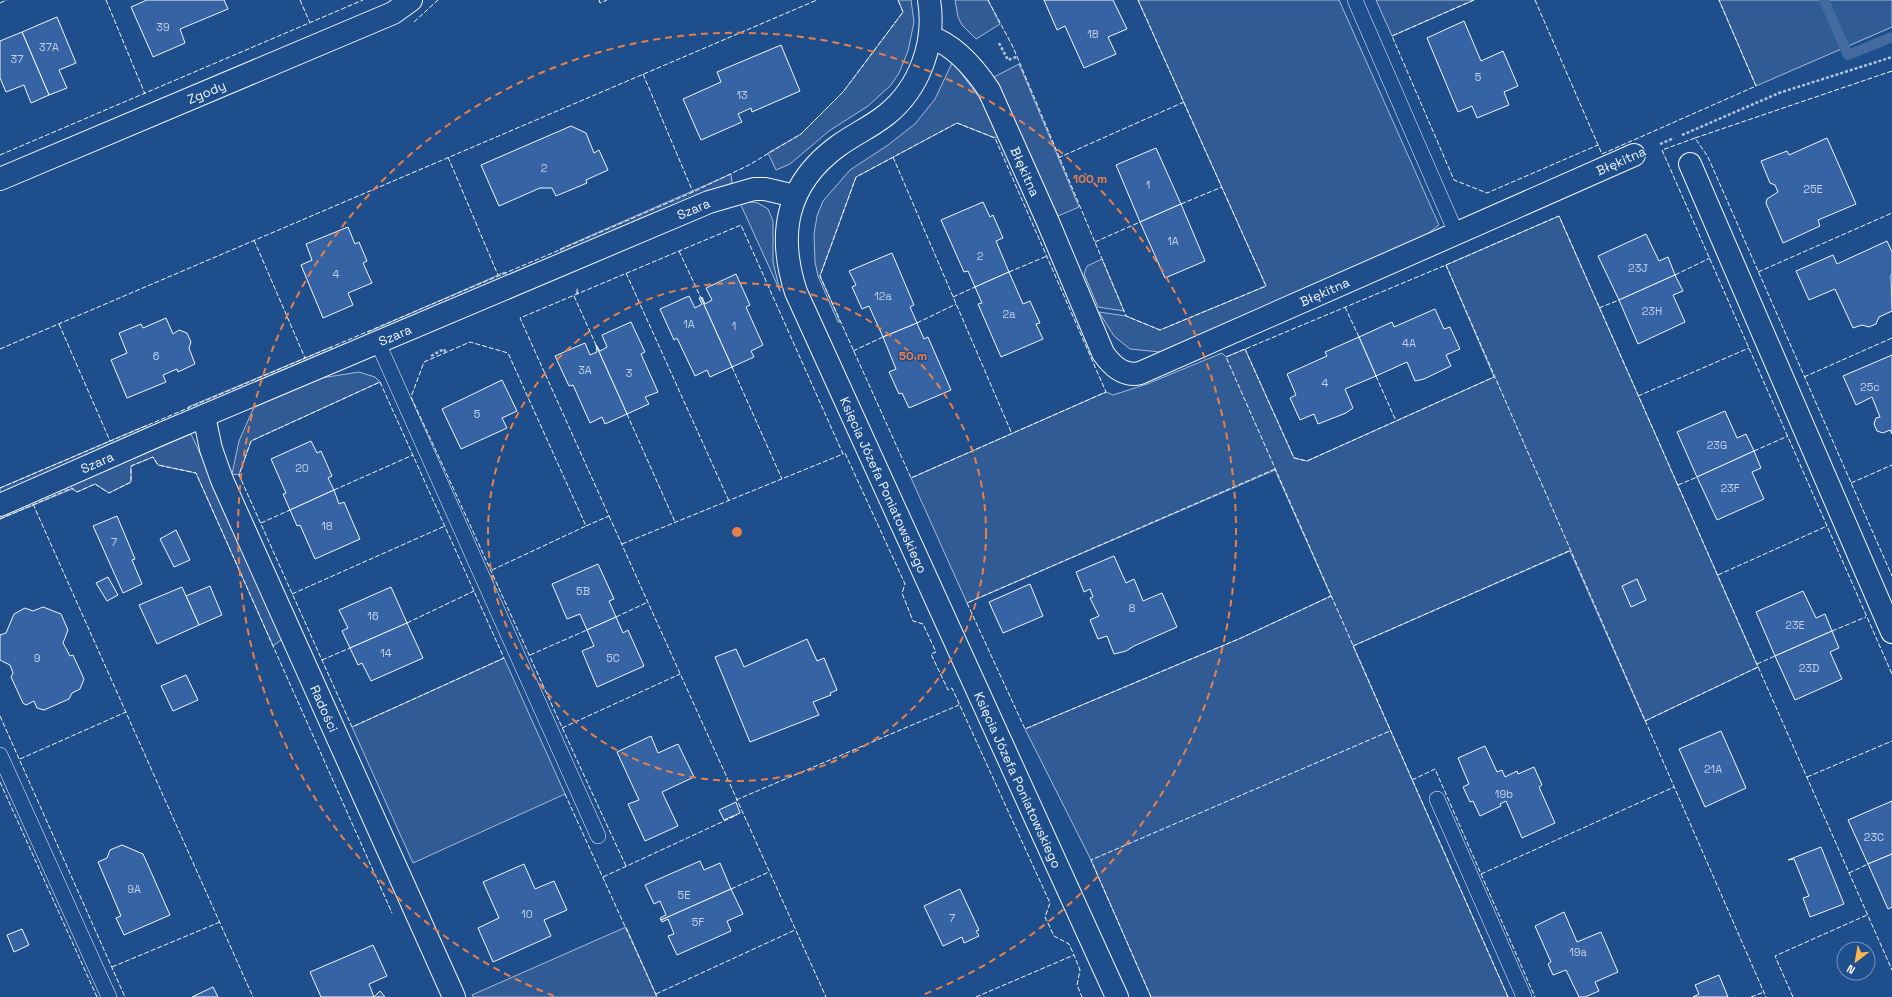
<svg xmlns="http://www.w3.org/2000/svg" width="1892" height="997" font-family="'Space Grotesk',sans-serif">
  <rect width="100%" height="100%" fill="#1f4e8c"/>
  <!-- built -->
  <g fill="#305b95" stroke="#a8bbd7">
    <polygon points="898,0 911,0 914,22 908,51 899,73 891,85 868,106 829,131 790,164 776,170 768,153 801,134 843,92 903,12"/>
    <polygon points="955,0 988,0 1000,24 976,39 962,25 958,17"/>
    <polygon points="1138,0 1339,0 1439,225 1405,252 1160,352 1130,349 1114,336 1099,312 1126,316 1160,330 1266,286"/>
    <polygon points="1376,0 1474,0 1392,36"/>
    <polygon points="1719,0 1892,0 1892,27 1756,86"/>
    <polygon points="952,63 954,63 988,110 999,135 995,138 957,123 856,177 820,276 836,312 840,322 838,322 818,276 815,262 814,234 817,216 823,201 850,170 888,145 915,124 935,99"/>
    <polygon points="1019,64 1079,207 1058,216 992,78"/>
    <polygon points="731,174 732,183 641,218 562,253 560,249"/>
    <polygon points="752,202 758,203 768,209 773,221 773,262 780,291 740,203"/>
    <polygon points="1559,216 1758,667 1645,721 1570,551 1353,646 1508,997 1151,997 1091,860 1025,729 1241,638 1331,596 1275,470 967,603 911,478 1106,392 1113,395 1147,384 1222,353 1226,357 1245,349 1294,458 1307,461 1494,377 1446,265"/>
    <polygon points="1102,259 1124,311 1098,307 1084,274 1087,266"/>
    <polygon points="505,272 507,276 369,336 368,332"/>
    <polygon points="331,347 333,351 190,412 188,407"/>
    <polygon points="359,372 375,377 380,382 251,441 239,475 232,474 239,441 254,407 321,378"/>
    <polygon points="147,425 148,430 0,494 0,488"/>
    <polygon points="191,434 284,634 281,640 273,646 196,473 158,465 153,457 131,466 131,482 109,493 95,484 77,492 72,489 0,519 0,515"/>
    <polygon points="504,658 565,794 413,863 352,727"/>
    <polygon points="626,927 657,997 473,997 472,995"/>
  </g>
  <g fill="none" stroke-linecap="round" stroke-linejoin="round">
    <!-- stream -->
    <polyline stroke="#446ba0" stroke-width="10" points="1824,0 1848,55 1892,37"/>
  </g>
  <!-- building -->
  <g fill="#3563a3" stroke="#f2f6ff">
    <polygon points="147,0 224,0 228,9 180,29 185,43 153,57 131,7"/>
    <polygon points="1044,0 1113,0 1127,29 1108,37 1116,54 1084,68 1065,26 1057,30"/>
    <polygon points="57,17 76,63 59,70 67,88 49,95 22,32"/>
    <polygon points="1464,21 1481,61 1503,51 1518,86 1504,92 1509,105 1477,118 1472,106 1458,112 1427,38"/>
    <polygon points="22,32 49,95 31,103 24,85 6,92 0,78 0,41"/>
    <polygon points="781,45 800,91 752,112 751,108 738,114 742,122 701,140 683,99 721,82 717,72"/>
    <polygon points="571,126 586,133 594,153 599,150 608,170 586,180 587,183 556,196 552,188 540,188 499,206 481,165"/>
    <polygon points="1827,138 1856,204 1818,220 1820,226 1783,243 1766,203 1767,199 1778,192 1775,185 1770,183 1761,161 1787,151 1789,155"/>
    <polygon points="1156,148 1181,204 1140,222 1116,165"/>
    <polygon points="983,202 990,217 993,215 1003,238 996,241 1009,272 975,287 968,271 964,272 941,220"/>
    <polygon points="1181,204 1205,261 1165,278 1140,222"/>
    <polygon points="348,227 355,244 359,242 367,261 363,263 372,283 348,293 353,305 323,318 301,265 312,260 306,244"/>
    <polygon points="1646,234 1659,261 1668,257 1675,275 1619,300 1598,256"/>
    <polygon points="1887,241 1892,252 1892,274 1891,275 1892,311 1879,317 1876,324 1869,327 1862,325 1853,328 1835,289 1809,300 1796,271 1833,255 1837,264"/>
    <polygon points="892,253 914,305 910,307 917,323 883,337 869,306 862,309 852,287 856,285 849,271"/>
    <polygon points="1009,272 1023,304 1030,301 1040,323 1036,324 1043,339 1001,357 978,304 982,303 975,287"/>
    <polygon points="736,274 750,305 746,307 763,345 751,351 754,357 732,367 701,298 702,297 705,304 712,300 706,288"/>
    <polygon points="1675,275 1683,291 1673,295 1685,322 1638,344 1619,300"/>
    <polygon points="689,296 695,308 702,304 699,298 701,298 732,367 710,377 707,370 695,376 677,338 674,340 660,309"/>
    <polygon points="1435,309 1444,329 1450,327 1460,349 1446,355 1451,366 1424,379 1415,381 1407,362 1376,376 1359,337 1392,322 1394,327"/>
    <polygon points="166,318 173,334 179,330 187,333 191,342 189,348 195,364 178,372 177,369 163,375 166,382 127,398 111,360 127,353 119,333 141,324 143,328"/>
    <polygon points="631,322 645,352 641,354 658,392 645,397 649,404 627,414 596,345 600,351 607,347 602,335"/>
    <polygon points="917,323 924,339 928,337 951,390 909,408 902,393 899,394 889,372 896,369 883,337"/>
    <polygon points="1359,337 1376,376 1345,389 1353,408 1346,413 1318,424 1314,414 1300,420 1290,398 1296,395 1287,374 1327,356 1325,352"/>
    <polygon points="585,343 590,355 597,352 596,345 627,414 605,424 602,417 590,423 573,385 569,386 555,356"/>
    <polygon points="1892,355 1892,434 1890,430 1883,433 1877,431 1874,424 1876,418 1880,417 1872,397 1856,405 1843,376"/>
    <polygon points="502,380 517,411 502,418 507,428 461,449 442,409"/>
    <polygon points="1725,411 1737,438 1746,434 1754,451 1697,477 1677,432"/>
    <polygon points="311,441 317,453 321,451 332,476 328,478 334,490 290,510 283,494 286,493 271,459"/>
    <polygon points="1754,451 1761,468 1752,472 1764,499 1717,520 1697,477"/>
    <polygon points="334,490 339,504 344,502 360,539 315,559 300,525 297,526 290,510"/>
    <polygon points="117,516 135,559 132,560 142,584 123,593 93,526"/>
    <polygon points="176,530 190,560 174,567 160,539"/>
    <polygon points="1114,556 1126,583 1134,579 1143,601 1162,593 1177,627 1134,646 1126,651 1114,654 1107,636 1098,639 1090,620 1099,616 1090,598 1093,597 1090,589 1084,592 1076,572"/>
    <polygon points="598,564 614,599 609,601 616,617 587,630 580,614 567,619 552,584"/>
    <polygon points="108,577 118,595 107,601 96,583"/>
    <polygon points="1637,579 1646,600 1631,607 1622,586"/>
    <polygon points="1030,584 1043,616 1003,633 989,602"/>
    <polygon points="210,586 222,615 199,625 186,596"/>
    <polygon points="182,587 199,625 157,644 139,605"/>
    <polygon points="391,587 407,623 350,648 342,631 348,628 339,610"/>
    <polygon points="1803,591 1816,618 1825,614 1832,631 1775,656 1756,612"/>
    <polygon points="43,607 61,614 68,630 63,643 70,656 73,655 84,679 80,689 72,693 69,699 44,710 37,708 34,701 26,705 23,703 11,677 13,673 10,665 0,660 0,635 6,633 14,614 25,608 33,611"/>
    <polygon points="616,617 623,633 628,630 644,666 597,687 582,651 594,646 587,630"/>
    <polygon points="407,623 423,658 371,681 362,663 358,665 350,648"/>
    <polygon points="1832,631 1839,648 1830,652 1842,679 1795,700 1775,656"/>
    <polygon points="807,639 817,661 824,658 837,690 830,693 831,695 813,702 819,715 750,742 715,657 736,649 744,667"/>
    <polygon points="186,675 198,700 173,711 161,686"/>
    <polygon points="1721,731 1746,788 1705,807 1679,749"/>
    <polygon points="651,736 658,753 678,744 694,777 662,792 678,826 645,841 628,804 639,800 617,752"/>
    <polygon points="1485,746 1497,772 1502,770 1505,777 1517,771 1518,774 1534,767 1542,785 1539,787 1555,823 1522,838 1506,801 1500,804 1501,806 1480,816 1473,801 1470,802 1463,787 1469,784 1458,758"/>
    <polygon points="1892,801 1892,854 1868,864 1848,820"/>
    <polygon points="736,802 740,813 724,820 719,810"/>
    <polygon points="122,845 143,854 170,915 124,935 116,918 121,916 98,862 107,858 110,850"/>
    <polygon points="1821,847 1844,904 1810,917 1803,898 1809,896 1794,859 1788,860"/>
    <polygon points="1892,854 1892,907 1888,909 1868,864"/>
    <polygon points="700,861 704,870 720,863 731,889 661,920 660,918 666,915 660,901 654,904 645,885"/>
    <polygon points="524,864 535,889 554,881 567,910 544,920 551,936 493,962 478,928 499,918 483,882"/>
    <polygon points="731,889 743,914 727,921 731,931 677,955 668,936 674,934 668,919 662,922 661,920"/>
    <polygon points="960,889 979,930 976,931 979,936 964,943 962,937 943,946 924,906"/>
    <polygon points="1564,912 1577,942 1601,932 1618,972 1595,982 1599,991 1585,997 1579,997 1566,970 1553,975 1548,964 1551,962 1535,926"/>
    <polygon points="22,929 29,945 14,952 7,935"/>
    <polygon points="373,945 387,976 369,984 374,997 380,991 385,997 321,997 310,972"/>
    <polygon points="1719,975 1728,997 1693,997 1699,994 1695,985"/>
    <polygon points="213,987 218,997 192,997"/>
  </g>
  <g fill="none" stroke-linecap="round" stroke-linejoin="round">
    <defs>
      <g id="service">
        <polyline points="1355,0 1457,235"/>
        <polyline points="378,343 598,836"/>
        <polyline points="0,755 109,997"/>
        <polyline points="1437,799 1524,997"/>
      </g>
      <g id="minor">
        <path id="s1" d="M929 0C936 42 920 88 886 115 871 127 853 135 838 146 786 184 777 234 796 292L1117 997"/>
        <path id="s2" d="M930 37C955 45 975 69 989 90L1048 222 1103 353C1112 366 1124 377 1140 373L1634 155"/>
        <polyline points="1690,164 1892,632"/>
        <path id="s3" d="M0 179 393 13 411 0"/>
        <path id="s4" d="M204 416 211 449 222 480 454 997"/>
        <path id="s5" d="M0 505 161 434 709 202 754 189H765L795 196"/>
      </g>
    </defs>
    <!-- service casing -->
    <use href="#service" stroke="#f2f6ff" stroke-width="16"/>
    <!-- minor casing -->
    <use href="#minor" stroke="#f2f6ff" stroke-width="24"/>
    <!-- path -->
    <g stroke="#b3c4dc" stroke-width="2.5" stroke-dasharray="3 2" stroke-linecap="butt">
      <polyline points="999,43 1008,60 1016,57"/>
      <polyline points="1682,135 1779,93 1892,57"/>
      <polyline points="1660,144 1674,138"/>
      <polyline points="578,294 576,290 578,290"/>
      <polyline points="431,356 444,349 446,353"/>
    </g>
    <!-- service -->
    <use href="#service" stroke="#1f4e8c" stroke-width="15"/>
    <!-- minor -->
    <use href="#minor" stroke="#1f4e8c" stroke-width="22"/>
    <!-- fence -->
    <g stroke="#f2f6ff" stroke-width="1" stroke-dasharray="5 2" stroke-linecap="butt">
      <polyline points="106,0 145,94"/>
      <polyline points="300,0 310,23"/>
      <polyline points="599,0 600,3 607,0"/>
      <polyline points="988,0 1013,47 1126,316 1160,330 1266,286 1138,0"/>
      <polyline points="1474,0 1392,36 1454,180 1487,193 1598,145"/>
      <polyline points="1535,0 1602,154 1756,86 1719,0"/>
      <polyline points="0,3 7,0"/>
      <polyline points="414,22 438,0"/>
      <polyline points="1892,71 1695,138 1708,157 1892,576"/>
      <polyline points="643,74 693,192"/>
      <polygon points="957,123 995,138 1106,392 911,478 820,276 856,177"/>
      <polyline points="1695,138 1662,150 1892,674"/>
      <polyline points="0,155 363,0"/>
      <polyline points="448,157 498,275"/>
      <polyline points="893,157 1012,434"/>
      <polyline points="1058,158 1184,102"/>
      <polyline points="1181,204 1222,187"/>
      <polyline points="254,240 305,358"/>
      <polyline points="1095,242 1140,222"/>
      <polyline points="679,251 701,298"/>
      <polyline points="1446,265 1766,997"/>
      <polyline points="1009,272 1047,256"/>
      <polyline points="1758,272 1892,213"/>
      <polyline points="626,273 729,501"/>
      <polyline points="1675,275 1710,258"/>
      <polyline points="574,296 596,345"/>
      <polyline points="953,297 975,287"/>
      <polyline points="1345,307 1359,337"/>
      <polyline points="1599,308 1619,300"/>
      <polyline points="917,323 956,304"/>
      <polyline points="59,324 110,441"/>
      <polyline points="0,349 817,0"/>
      <polyline points="1245,349 1294,458 1307,461 1494,377"/>
      <polyline points="853,351 883,337"/>
      <polyline points="732,367 782,479"/>
      <polyline points="1376,376 1396,421"/>
      <polyline points="1804,377 1892,338"/>
      <polygon points="380,382 504,658 352,727 239,475 251,441"/>
      <polyline points="1638,396 1749,348"/>
      <polyline points="627,414 675,522"/>
      <polyline points="1754,451 1788,436"/>
      <polyline points="1275,469 967,603 1025,729 1241,638 1331,596"/>
      <polyline points="1851,483 1892,465"/>
      <polyline points="1678,485 1697,477"/>
      <polyline points="0,488 557,251 693,192 749,165 801,134 843,92 903,12 898,0"/>
      <polyline points="334,490 413,455"/>
      <polyline points="33,504 253,997"/>
      <polyline points="609,516 826,997"/>
      <polyline points="0,519 72,488 77,492 95,484 109,493 131,482 131,466 153,457 158,465 196,473 392,913"/>
      <polyline points="261,523 290,510"/>
      <polyline points="622,544 843,454"/>
      <polyline points="492,570 586,526"/>
      <polyline points="1718,575 1827,526"/>
      <polyline points="292,594 445,526"/>
      <polyline points="616,617 648,602"/>
      <polyline points="407,623 474,591"/>
      <polyline points="1832,631 1866,617"/>
      <polyline points="1353,646 1571,550"/>
      <polyline points="530,655 587,630"/>
      <polyline points="322,660 350,648"/>
      <polyline points="1757,664 1775,656"/>
      <polyline points="0,716 125,997"/>
      <polyline points="1645,721 1758,667"/>
      <polyline points="562,728 680,674"/>
      <polyline points="20,759 126,712"/>
      <polyline points="1807,777 1892,741"/>
      <polyline points="1412,780 1435,769 1535,997"/>
      <polyline points="0,782 97,997"/>
      <polyline points="565,794 657,997"/>
      <polyline points="736,800 959,705"/>
      <path d="M626 866C553 710 484 553 411 397L424 362 470 342 508 353 586 526 609 516 520 318 741 225 843 454 845 453 905 584 902 593 913 621 923 624 936 652 931 654 948 690 952 688 1050 903 1045 917 1054 936 1069 944 1074 955 1080 970 1077 985 1082 997"/>
      <polyline points="1849,873 1868,864"/>
      <polyline points="1481,874 1674,787"/>
      <polyline points="603,877 737,815"/>
      <polyline points="731,889 769,872"/>
      <polyline points="112,967 220,922"/>
      <polyline points="656,994 795,930"/>
      <polyline points="976,997 1074,955"/>
      <polyline points="1151,997 1091,860 1390,731"/>
      <polyline points="1508,997 1226,357 1446,265 1559,216 1892,970"/>
      <polyline points="1751,997 1764,992"/>
      <polyline points="1793,997 1775,956 1867,915"/>
    </g>
  </g>
  <!-- distance rings -->
  <g fill="none" stroke="#ea8049" stroke-width="2" stroke-dasharray="7 5">
    <circle cx="737" cy="532" r="249"/>
    <path d="M554 996A499 499 0 1 1 920 996"/>
  </g>
  <g text-anchor="middle" dominant-baseline="central" stroke-width="3" stroke-linejoin="round" paint-order="stroke">
    <!-- number labels -->
    <g font-size="11" fill="#c3d1e8">
      <text x="163" y="27">39</text>
      <text x="1093" y="34">18</text>
      <text x="49" y="47">37A</text>
      <text x="17" y="59">37</text>
      <text x="1478" y="77">5</text>
      <text x="742" y="95">13</text>
      <text x="544" y="168">2</text>
      <text x="1148" y="185">1</text>
      <text x="1813" y="189">25E</text>
      <text x="1173" y="241">1A</text>
      <text x="980" y="256">2</text>
      <text x="1638" y="268">23J</text>
      <text x="336" y="274">4</text>
      <text x="883" y="296">12a</text>
      <text x="1652" y="311">23H</text>
      <text x="1009" y="314">2a</text>
      <text x="689" y="324">1A</text>
      <text x="734" y="326">1</text>
      <text x="1409" y="343">4A</text>
      <text x="156" y="356">6</text>
      <text x="585" y="370">3A</text>
      <text x="629" y="373">3</text>
      <text x="1325" y="383">4</text>
      <text x="1870" y="387">25c</text>
      <text x="477" y="414">5</text>
      <text x="1717" y="445">23G</text>
      <text x="302" y="468">20</text>
      <text x="1730" y="488">23F</text>
      <text x="327" y="526">18</text>
      <text x="114" y="542">7</text>
      <text x="583" y="591">5B</text>
      <text x="1132" y="608">8</text>
      <text x="373" y="616">16</text>
      <text x="1795" y="625">23E</text>
      <text x="386" y="653">14</text>
      <text x="37" y="658">9</text>
      <text x="613" y="658">5C</text>
      <text x="1809" y="668">23D</text>
      <text x="1713" y="769">21A</text>
      <text x="1504" y="794">19b</text>
      <text x="1874" y="837">23C</text>
      <text x="134" y="889">9A</text>
      <text x="684" y="895">5E</text>
      <text x="527" y="914">10</text>
      <text x="952" y="918">7</text>
      <text x="698" y="922">5F</text>
      <text x="1578" y="952">19a</text>
    </g>
    <!-- street labels -->
    <g font-size="13" fill="#f2f6ff" stroke="#1f4e8c">
      <text stroke="none"><textPath href="#s3" startOffset="224">Zgody</textPath></text>
      <text transform="translate(1621 161) rotate(-24)">Błękitna</text>
      <text stroke="none"><textPath href="#s2" startOffset="170">Błękitna</textPath></text>
      <text stroke="none"><textPath href="#s5" startOffset="754">Szara</textPath></text>
      <text stroke="none"><textPath href="#s2" startOffset="614">Błękitna</textPath></text>
      <text stroke="none"><textPath href="#s5" startOffset="430">Szara</textPath></text>
      <text stroke="none"><textPath href="#s5" startOffset="106">Szara</textPath></text>
      <text stroke="none"><textPath href="#s1" startOffset="562">Księcia Józefa Poniatowskiego</textPath></text>
      <text stroke="none"><textPath href="#s4" startOffset="317">Radości</textPath></text>
      <text stroke="none"><textPath href="#s1" startOffset="886">Księcia Józefa Poniatowskiego</textPath></text>
    </g>
  </g>
  <circle cx="737" cy="532" r="6" fill="#ea8049" stroke="#1f4e8c" stroke-width="2"/>
  <g font-size="12" text-anchor="middle" font-weight="bold" fill="#ea8049" stroke="#1f4e8c" stroke-width="3" stroke-linejoin="round" paint-order="stroke">
    <text x="1090" y="183">100 m</text>
    <text x="913" y="360">50 m</text>
  </g>
  <!-- north arrow -->
  <g transform="translate(1856 961) rotate(211)"><circle r="19" fill="#1f4e8c" stroke="#7391ba"/>
  <path d="M0-3L7 15L0 10L-7 15Z" fill="#ffb74d"/>
  <text y="-6" font-size="11" font-weight="bold" text-anchor="middle" fill="#f2f6ff">N</text>
  </g>
</svg>
